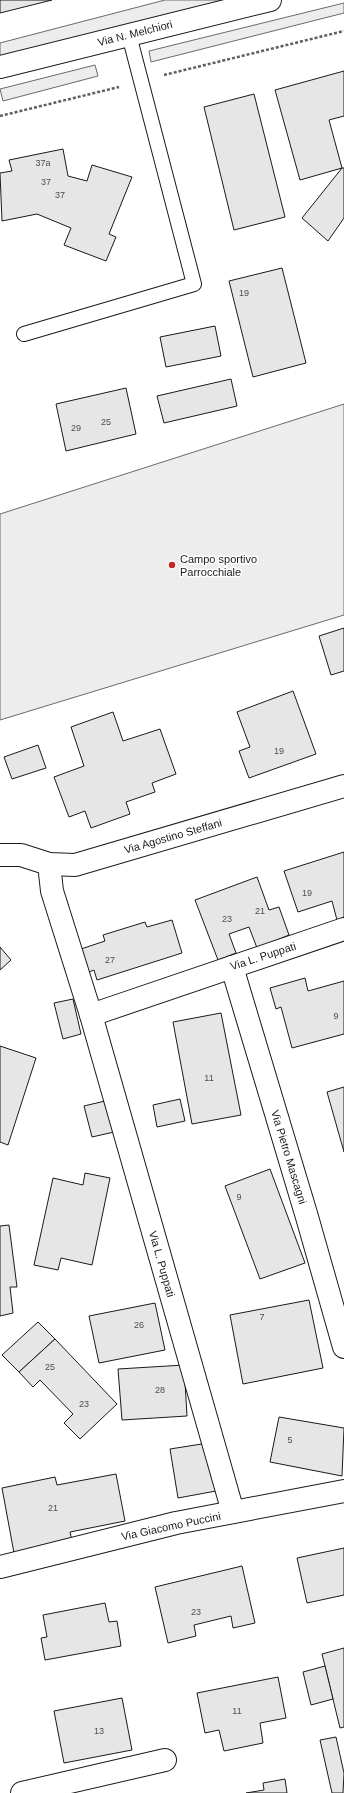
<svg xmlns="http://www.w3.org/2000/svg" width="344" height="1793" font-family="Helvetica,sans-serif">
  <rect width="100%" height="100%" fill="#fff"/>
  <!-- built -->
  <g fill="#ededed" stroke="#6a6a6a">
    <polygon points="165,0 270,0 0,67 0,43"/>
    <polygon points="344,3 344,13 151,62 149,51"/>
    <polygon points="95,65 98,76 3,101 0,89"/>
    <polygon points="344,404 344,615 0,720 0,514"/>
  </g>
  <!-- building -->
  <g fill="#e6e6e6" stroke="#1a1a1a">
    <polygon points="0,0 52,0 0,13"/>
    <polygon points="344,71 344,116 329,120 342,168 300,180 275,90"/>
    <polygon points="254,94 285,217 234,230 204,107"/>
    <polygon points="63,149 68,176 87,181 92,165 132,177 109,234 116,237 106,261 64,245 71,228 37,214 2,221 0,173 12,171 9,160"/>
    <polygon points="342,168 344,168 344,218 328,241 302,218"/>
    <polygon points="282,268 306,363 253,377 229,281"/>
    <polygon points="215,326 221,356 166,367 160,337"/>
    <polygon points="231,379 237,406 164,423 157,396"/>
    <polygon points="126,388 136,434 66,451 56,404"/>
    <polygon points="344,628 344,671 331,675 319,636"/>
    <polygon points="293,691 316,754 249,778 239,751 250,747 237,712"/>
    <polygon points="113,712 123,741 160,729 176,774 152,783 155,792 126,802 130,814 91,828 85,811 69,817 54,777 84,766 71,727"/>
    <polygon points="38,745 46,768 12,779 4,757"/>
    <polygon points="344,852 344,917 337,920 332,901 298,912 284,871"/>
    <polygon points="257,877 269,910 279,907 289,935 257,948 249,927 229,934 236,953 218,960 195,900"/>
    <polygon points="172,920 182,953 97,980 94,970 86,973 78,950 105,941 103,935 145,922 147,927"/>
    <polygon points="0,947 11,960 0,970"/>
    <polygon points="305,978 308,991 344,981 344,1034 292,1048 281,1007 276,1009 270,988"/>
    <polygon points="73,999 81,1034 63,1039 54,1003"/>
    <polygon points="221,1013 241,1115 192,1124 173,1022"/>
    <polygon points="0,1046 36,1058 8,1145 0,1142"/>
    <polygon points="344,1087 344,1152 327,1092"/>
    <polygon points="180,1099 185,1121 157,1127 153,1105"/>
    <polygon points="105,1101 114,1132 92,1137 84,1106"/>
    <polygon points="270,1169 305,1263 260,1279 225,1186"/>
    <polygon points="85,1173 110,1178 92,1265 61,1258 58,1270 34,1265 53,1178 83,1185"/>
    <polygon points="9,1225 17,1287 10,1287 13,1313 0,1316 0,1226"/>
    <polygon points="309,1300 323,1368 243,1384 230,1315"/>
    <polygon points="155,1303 165,1350 99,1363 89,1316"/>
    <polygon points="38,1322 55,1339 19,1372 2,1355"/>
    <polygon points="55,1339 117,1404 80,1439 64,1423 73,1414 40,1380 33,1387 19,1372"/>
    <polygon points="184,1365 187,1416 122,1420 118,1369"/>
    <polygon points="279,1417 344,1428 342,1476 270,1462"/>
    <polygon points="208,1443 216,1491 178,1498 170,1449"/>
    <polygon points="116,1474 125,1521 70,1532 72,1541 14,1553 2,1488 55,1477 57,1485"/>
    <polygon points="344,1548 344,1595 307,1603 297,1558"/>
    <polygon points="242,1566 255,1623 233,1628 231,1616 194,1625 196,1636 168,1643 155,1587"/>
    <polygon points="105,1603 109,1622 117,1621 121,1646 45,1660 41,1638 47,1637 43,1615"/>
    <polygon points="344,1648 344,1727 340,1728 322,1654"/>
    <polygon points="325,1666 333,1699 311,1705 303,1672"/>
    <polygon points="278,1677 286,1718 260,1723 263,1743 224,1751 219,1730 205,1733 197,1693"/>
    <polygon points="122,1698 132,1750 64,1763 54,1711"/>
    <polygon points="336,1737 344,1773 343,1793 332,1793 320,1740"/>
    <polygon points="285,1779 287,1793 246,1793 264,1790 263,1783"/>
  </g>
  <g fill="none" stroke-linecap="round" stroke-linejoin="round">
    <defs>
      <polyline id="service" points="24,334 194,284 129,35"/>
      <g id="minor">
        <polyline points="0,855 21,855 49,864 75,865 344,786"/>
        <polyline points="49,864 52,891 91,1015 344,929"/>
        <polyline points="232,967 307,1217 344,1347"/>
        <polyline points="91,1015 233,1512"/>
        <polyline points="0,1567 176,1523 344,1491"/>
        <polyline points="22,1793 165,1760"/>
      </g>
      <polyline id="tertiary" points="0,67 270,0"/>
    </defs>
    <!-- service casing -->
    <use href="#service" stroke="#1a1a1a" stroke-width="16"/>
    <!-- minor casing -->
    <use href="#minor" stroke="#1a1a1a" stroke-width="24"/>
    <!-- tertiary casing -->
    <use href="#tertiary" stroke="#1a1a1a" stroke-width="24"/>
    <!-- path -->
    <g stroke="#5f5f5f" stroke-width="2.5" stroke-dasharray="3 2" stroke-linecap="butt">
      <polyline points="164,75 344,31"/>
      <polyline points="0,116 119,87"/>
    </g>
    <!-- service -->
    <use href="#service" stroke="#fff" stroke-width="14"/>
    <!-- minor -->
    <use href="#minor" stroke="#fff" stroke-width="22"/>
    <!-- tertiary -->
    <use href="#tertiary" stroke="#fff" stroke-width="22"/>
  </g>
  <!-- markers -->
  <circle fill="#c62828" stroke="#fff" stroke-width="1.5" cx="172" cy="565" r="4"/>
  <g text-anchor="middle" dominant-baseline="central" stroke-width="3" stroke-linejoin="round" paint-order="stroke">
    <!-- number labels -->
    <g font-size="9" fill="#4d4d4d">
      <text x="43" y="163">37a</text>
      <text x="46" y="182">37</text>
      <text x="60" y="195">37</text>
      <text x="244" y="293">19</text>
      <text x="106" y="422">25</text>
      <text x="76" y="428">29</text>
      <text x="279" y="751">19</text>
      <text x="307" y="893">19</text>
      <text x="260" y="911">21</text>
      <text x="227" y="919">23</text>
      <text x="110" y="960">27</text>
      <text x="336" y="1016">9</text>
      <text x="209" y="1078">11</text>
      <text x="239" y="1197">9</text>
      <text x="262" y="1317">7</text>
      <text x="139" y="1325">26</text>
      <text x="50" y="1367">25</text>
      <text x="160" y="1390">28</text>
      <text x="84" y="1404">23</text>
      <text x="290" y="1440">5</text>
      <text x="53" y="1508">21</text>
      <text x="196" y="1612">23</text>
      <text x="237" y="1711">11</text>
      <text x="99" y="1731">13</text>
    </g>
    <!-- street labels -->
    <g font-size="11" fill="#1a1a1a" stroke="#fff">
      <text transform="translate(135 33) rotate(-14)">Via N. Melchiori</text>
      <text transform="translate(173 836) rotate(-16)">Via Agostino Steffani</text>
      <text transform="translate(263 956) rotate(-18)">Via L. Puppati</text>
      <text transform="translate(289 1157) rotate(73)">Via Pietro Mascagni</text>
      <text transform="translate(162 1264) rotate(74)">Via L. Puppati</text>
      <text transform="translate(171 1526) rotate(-12)">Via Giacomo Puccini</text>
    </g>
    <!-- poi labels -->
    <g font-size="11" fill="#1a1a1a" stroke="#fff" text-anchor="start">
      <text x="180" y="559">Campo sportivo<tspan x="180" dy="13">Parrocchiale</tspan></text>
    </g>
  </g>
</svg>
